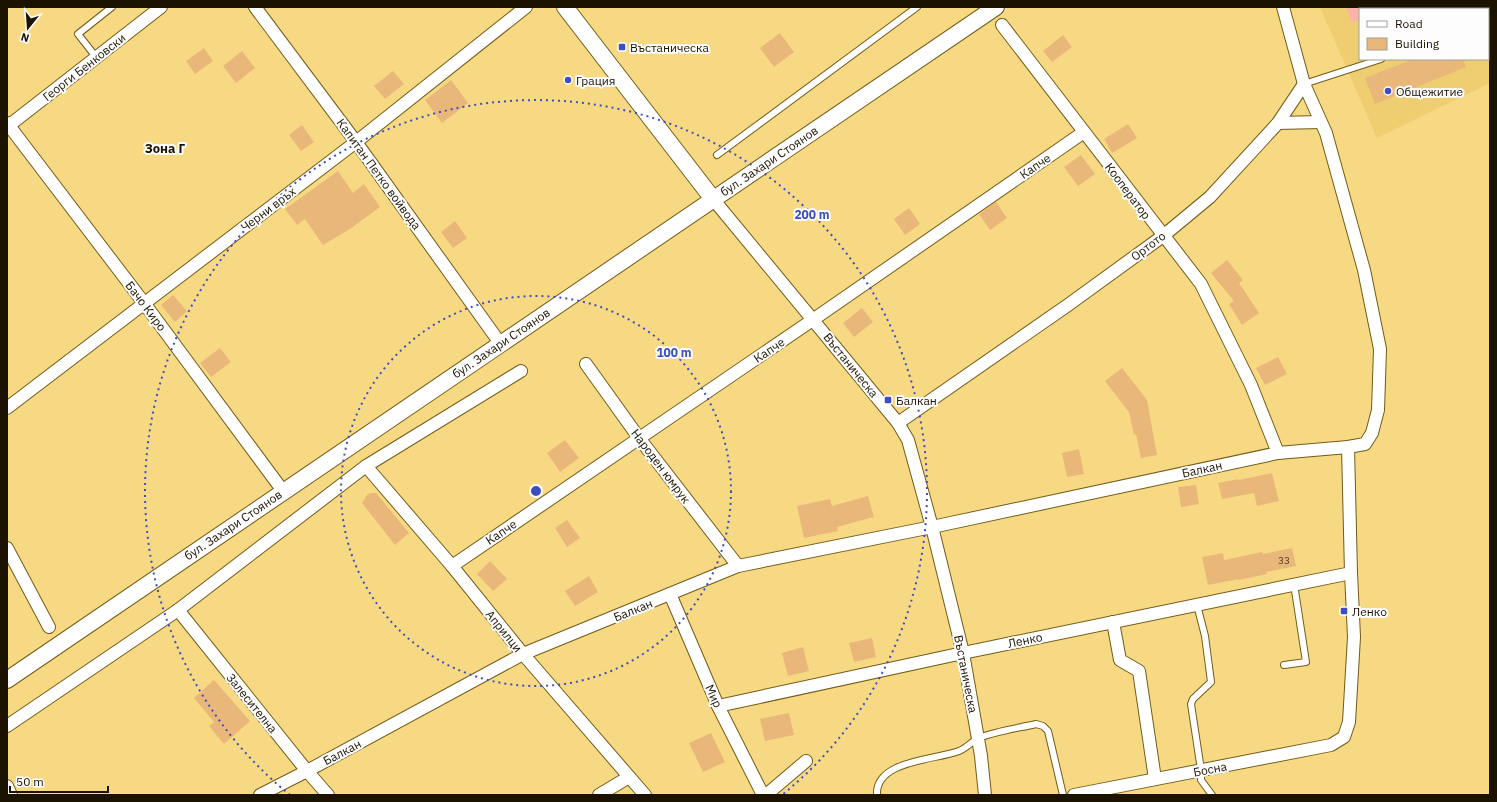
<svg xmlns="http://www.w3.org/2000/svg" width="1497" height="802" font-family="'IBM Plex Sans',sans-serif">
  <rect width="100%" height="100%" fill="#f7d984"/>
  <!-- built -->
  <path fill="#eece70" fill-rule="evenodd" d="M1320 7H1490V83L1377 138ZM1360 9H1488V59H1360Z"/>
  <!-- green -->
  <polygon fill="#fbb5a8" points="1346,7 1394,7 1388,9 1360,9 1360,20 1352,23"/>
  <!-- building -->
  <g fill="#eab77a">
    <polygon points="780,33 794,52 774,67 760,48"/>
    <polygon points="1063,35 1072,47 1052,62 1043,51"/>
    <polygon points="204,48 213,61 195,74 186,61"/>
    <polygon points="242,51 255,68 236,83 223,66"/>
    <polygon points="1413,59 1463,59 1466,67 1375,104 1365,78"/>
    <polygon points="393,71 404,84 385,99 374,86"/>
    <polygon points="451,80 468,103 442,123 425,100"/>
    <polygon points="1128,124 1137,138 1112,153 1104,139"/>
    <polygon points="302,125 314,142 301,151 289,135"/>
    <polygon points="1081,155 1095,174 1078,186 1064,167"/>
    <polygon points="338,171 353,193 364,184 380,207 350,229 323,245 305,219 297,225 285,209"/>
    <polygon points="996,202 1007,218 990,230 979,214"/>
    <polygon points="909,208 920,224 905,235 894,219"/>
    <polygon points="455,221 467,238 453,248 441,232"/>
    <polygon points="1227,260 1243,280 1239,283 1259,313 1242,325 1229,304 1234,301 1211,273"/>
    <polygon points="173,295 187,311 175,322 161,305"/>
    <polygon points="862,308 873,322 854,337 843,323"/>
    <polygon points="220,348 231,362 211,377 200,363"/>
    <polygon points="1278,357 1287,374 1265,385 1256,368"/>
    <polygon points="1122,368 1147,400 1157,455 1141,458 1136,434 1134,435 1129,412 1105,381"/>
    <polygon points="565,440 579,458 560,472 547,453"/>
    <polygon points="1079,449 1084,474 1067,477 1062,453"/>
    <polygon points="1272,473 1279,501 1257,506 1254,493 1222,499 1218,483 1239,479 1239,480"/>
    <polygon points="1196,485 1199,504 1181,507 1178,487"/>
    <polygon points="371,493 376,493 409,533 395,545 362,503 367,495"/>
    <polygon points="868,496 874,517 837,527 838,531 804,538 797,506 830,499 832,506"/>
    <polygon points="567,520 580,538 567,547 555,528"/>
    <polygon points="1292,548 1296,566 1266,572 1267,574 1239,580 1239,579 1208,585 1202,557 1223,553 1224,560 1262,552 1263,554"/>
    <polygon points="490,561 507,579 493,591 477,574"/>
    <polygon points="589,576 598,592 575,606 565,591"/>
    <polygon points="872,638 876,657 854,662 849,643"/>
    <polygon points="803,647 809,671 788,676 782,653"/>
    <polygon points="214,680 250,721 224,744 209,726 214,722 194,698"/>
    <polygon points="789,713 794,735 765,741 760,719"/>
    <polygon points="711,733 725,762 703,772 689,743"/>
  </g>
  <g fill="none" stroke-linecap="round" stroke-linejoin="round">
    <defs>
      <g id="service">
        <polyline points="96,57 78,34 112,7"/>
        <polyline points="1304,84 1381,59"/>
        <polyline points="717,155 917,7"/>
        <polyline points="1197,605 1205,636 1211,682 1193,699 1191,704 1201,770 1201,780 1212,795"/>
        <polyline points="1284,665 1306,662 1294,584"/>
        <path d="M877 795C875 760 936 760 959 751 967 748 973 740 979 738 996 731 1019 728 1036 724L1043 726 1048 731 1063 795"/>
      </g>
      <g id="minor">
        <polyline points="255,7 356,142 500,343"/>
        <polyline points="1002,25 1201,284 1251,385 1278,453"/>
        <polyline points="7,123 144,303 283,491"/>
        <polyline points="1278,123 1320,122"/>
        <polyline points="7,127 161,7"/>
        <polyline points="713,199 898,423 908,440 932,527 963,653 981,756 985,795"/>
        <polyline points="586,364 639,438 738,566"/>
        <polyline points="7,408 356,142 526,7"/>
        <polyline points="898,423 1068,305 1163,236 1210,197 1278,123 1304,84"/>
        <polyline points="366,466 452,566 523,654 645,795"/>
        <polyline points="7,548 49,627"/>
        <polyline points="452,566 814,319 1084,132"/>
        <polyline points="670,594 718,706 763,795"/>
        <polyline points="178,610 307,771 328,795"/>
        <polyline points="1113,622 1120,660 1139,671 1155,779"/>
        <polyline points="718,706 963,653 1351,573 1348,447"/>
        <polyline points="7,726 178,610 366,466 521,371"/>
        <polyline points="7,786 11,795"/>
        <polyline points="260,795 307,771 523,654 738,566 932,527 1278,453 1348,447 1365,444 1372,433 1378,410 1380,349 1364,270 1326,133 1304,84 1283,7"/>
        <polyline points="599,795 629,777"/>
        <polyline points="766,795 806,761"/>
        <polyline points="1074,795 1331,745 1344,737 1349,722 1354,637 1351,573"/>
      </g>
      <g id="secondary">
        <polyline points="565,7 713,199"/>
        <polyline points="7,680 996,7"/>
      </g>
    </defs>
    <!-- service casing -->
    <use href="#service" stroke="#715c18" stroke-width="8"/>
    <!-- minor casing -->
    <use href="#minor" stroke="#715c18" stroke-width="14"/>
    <!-- secondary casing -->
    <use href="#secondary" stroke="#715c18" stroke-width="18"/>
    <!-- service -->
    <use href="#service" stroke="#fff" stroke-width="6"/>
    <!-- minor -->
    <use href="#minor" stroke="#fff" stroke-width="12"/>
    <!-- secondary -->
    <use href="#secondary" stroke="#fff" stroke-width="16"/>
  </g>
  <!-- distance rings -->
  <g fill="none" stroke="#3c4ec1" stroke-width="2" stroke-dasharray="2 4">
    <circle cx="536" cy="491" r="195"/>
    <path d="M290 795A391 391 0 1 1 782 795"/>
  </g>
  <!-- markers -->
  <g fill="#3c4ec1" stroke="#fdfdfd" stroke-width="1.5">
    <rect x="618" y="43" width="8" height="8" rx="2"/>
    <circle cx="568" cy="80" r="4"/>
    <circle cx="1388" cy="91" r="4"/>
    <rect x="884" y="396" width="8" height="8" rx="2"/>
    <rect x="1340" y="607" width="8" height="8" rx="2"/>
  </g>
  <g text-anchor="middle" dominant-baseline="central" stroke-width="4" stroke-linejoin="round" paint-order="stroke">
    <!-- number labels -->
    <g font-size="10" fill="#4f3b1e">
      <text x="1284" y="560">33</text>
    </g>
    <!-- poi labels -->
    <g font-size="12" fill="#1b1200" stroke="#fdfdfd" text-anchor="start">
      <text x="630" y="47">Въстаническа</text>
      <text x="576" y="80">Грация</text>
      <text x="1396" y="91">Общежитие</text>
      <text x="896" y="400">Балкан</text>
      <text x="1352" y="611">Ленко</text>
    </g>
    <!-- street labels -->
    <g font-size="12" fill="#1b1200" stroke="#fdfdfd">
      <text transform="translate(84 67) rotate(-38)">Георги Бенковски</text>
      <text transform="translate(769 161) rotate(-34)">бул. Захари Стоянов</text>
      <text transform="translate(1035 166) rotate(-35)">Капче</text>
      <text transform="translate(379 174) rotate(54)">Капитан Петко войвода</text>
      <text transform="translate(1128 191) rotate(53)">Кооператор</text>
      <text transform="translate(268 209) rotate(-37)">Черни връх</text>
      <text transform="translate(1148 246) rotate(-37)">Ортото</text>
      <text transform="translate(146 306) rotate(53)">Бачо Киро</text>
      <text transform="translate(501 343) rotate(-34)">бул. Захари Стоянов</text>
      <text transform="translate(769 350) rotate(-34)">Капче</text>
      <text transform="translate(851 365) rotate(51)">Въстаническа</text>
      <text transform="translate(661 466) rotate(53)">Народен юмрук</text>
      <text transform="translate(1202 469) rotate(-12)">Балкан</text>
      <text transform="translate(233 525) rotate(-34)">бул. Захари Стоянов</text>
      <text transform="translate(501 532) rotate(-34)">Капче</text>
      <text transform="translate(633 610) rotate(-22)">Балкан</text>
      <text transform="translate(504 631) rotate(51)">Априлци</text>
      <text transform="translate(1025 640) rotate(-12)">Ленко</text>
      <text transform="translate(966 674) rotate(79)">Въстаническа</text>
      <text transform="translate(714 696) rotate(66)">Мир</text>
      <text transform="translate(252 703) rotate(51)">Залесителна</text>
      <text transform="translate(342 752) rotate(-28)">Балкан</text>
      <text transform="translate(1210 769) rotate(-11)">Босна</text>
    </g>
    <!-- neighbourhood labels -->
    <g font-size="13" font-weight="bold" fill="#1b1200" stroke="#fdfdfd">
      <text x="165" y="148">Зона Г</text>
    </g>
  </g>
  <circle cx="536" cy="491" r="6" fill="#3c4ec1" stroke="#fdfdfd" stroke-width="2"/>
  <g font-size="12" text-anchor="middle" font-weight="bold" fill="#3c4ec1" stroke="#fdfdfd" stroke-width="4" stroke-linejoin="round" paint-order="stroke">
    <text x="812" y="219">200 m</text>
    <text x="674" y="357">100 m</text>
  </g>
  <!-- border -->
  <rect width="1497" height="802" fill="none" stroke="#1b1200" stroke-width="16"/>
  <!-- legend -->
  <rect x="1359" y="8" width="130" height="52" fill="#fdfdfd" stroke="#a39f98"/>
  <rect x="1367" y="21" width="20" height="6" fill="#ffffff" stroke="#a39f98"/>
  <text x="1395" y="28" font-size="12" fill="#1b1200">Road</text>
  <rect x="1367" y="38" width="20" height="12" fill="#eab77a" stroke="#a39f98"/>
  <text x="1395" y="48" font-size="12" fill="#1b1200">Building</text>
  <!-- north arrow -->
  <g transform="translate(28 28) rotate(197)" stroke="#fdfdfd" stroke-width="3" paint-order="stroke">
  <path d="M0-3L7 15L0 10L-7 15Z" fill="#1b1200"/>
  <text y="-6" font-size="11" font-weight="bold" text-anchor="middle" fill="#1b1200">N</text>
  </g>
  <!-- scale -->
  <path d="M10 786v6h98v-6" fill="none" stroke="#1b1200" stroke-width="2"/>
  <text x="16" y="786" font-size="12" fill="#1b1200" stroke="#fdfdfd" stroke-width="3" paint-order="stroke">50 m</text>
</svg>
